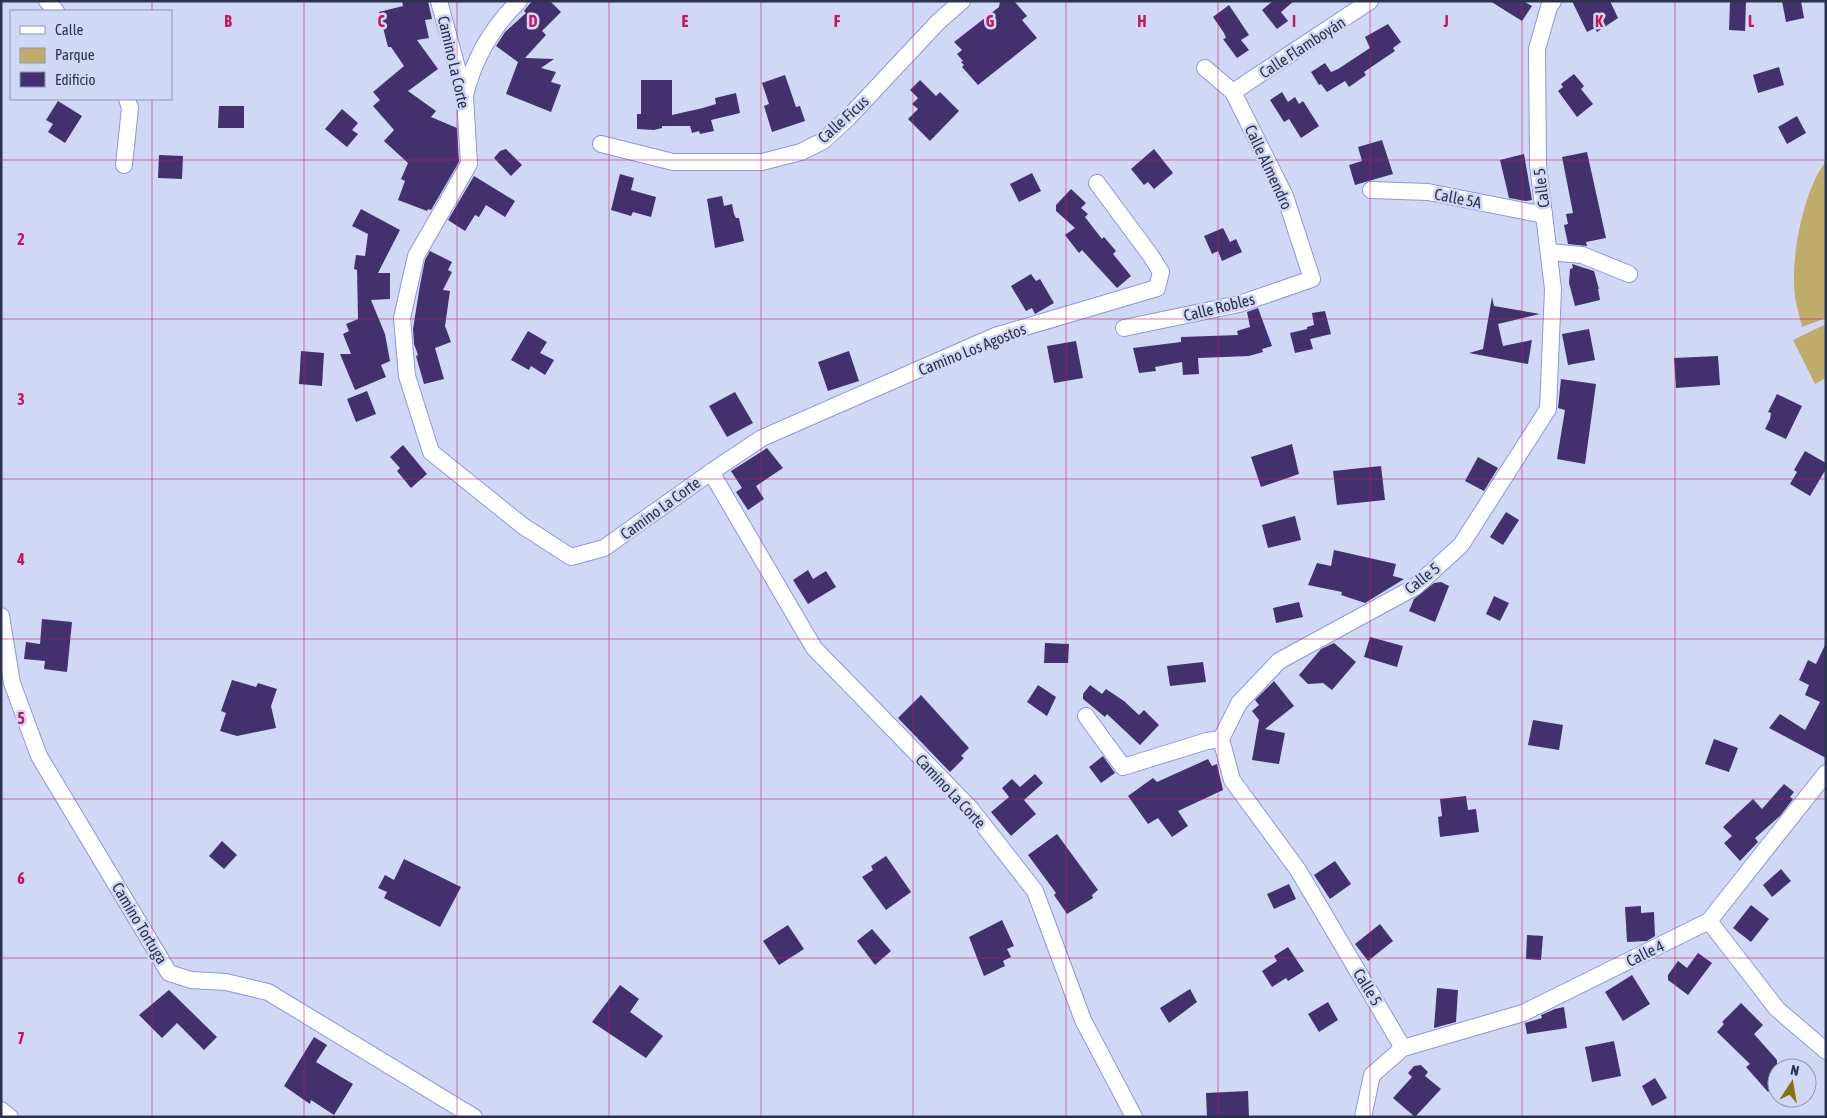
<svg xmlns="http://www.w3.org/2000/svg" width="1827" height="1118" font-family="'Asap Condensed',sans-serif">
  <rect width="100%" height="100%" fill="#d1d8f5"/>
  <!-- green -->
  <g fill="#bfac6a">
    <path d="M1826 161V318L1802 327C1800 317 1796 306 1795 296 1790 259 1803 191 1826 161Z"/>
    <polygon points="1826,324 1826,378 1815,384 1793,340"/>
  </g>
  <!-- building -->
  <g fill="#43316e">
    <polygon points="402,1 428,1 432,19 425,20 429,38 417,40 438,69 408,91 436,111 431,117 457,128 459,162 431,210 428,209 427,211 398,200 405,181 401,179 408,163 384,141 394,130 373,106 380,100 373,92 404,66 391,47 388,47 379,12 403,6"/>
    <polygon points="532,1 550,1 561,12 542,31 546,35 525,58 554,59 541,68 556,72 551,82 561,85 551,112 506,94 518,62 496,46 505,32 526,13 524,11"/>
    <polygon points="1000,1 1014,1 1027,16 1022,20 1037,38 978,85 962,67 964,65 961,62 963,61 957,54 962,50 954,42 999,7"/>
    <polygon points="1273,1 1294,1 1281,12 1288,21 1277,29 1262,10"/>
    <polygon points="1490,1 1523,1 1532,6 1522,21"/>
    <polygon points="1572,1 1610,1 1618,18 1597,32 1595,28 1587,32"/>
    <polygon points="1730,1 1746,1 1745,31 1729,30"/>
    <polygon points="1782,1 1801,1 1804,18 1786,22"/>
    <polygon points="1229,5 1249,35 1241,40 1249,50 1237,58 1223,39 1226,38 1224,33 1213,17"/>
    <polygon points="1388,24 1401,42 1393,48 1395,51 1364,72 1366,75 1349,87 1345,81 1327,92 1321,84 1319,85 1311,72 1325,63 1331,72 1338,69 1370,48 1365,37"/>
    <polygon points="1779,67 1784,85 1758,93 1753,75"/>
    <polygon points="1574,74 1584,86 1581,89 1593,104 1577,117 1558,91 1563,87 1561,84"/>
    <polygon points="785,75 796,107 800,106 805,121 772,132 764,106 769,104 762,83"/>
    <polygon points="641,80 672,80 672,115 703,108 716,104 715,98 736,93 740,113 711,120 714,131 700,134 699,131 692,133 690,126 662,126 662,128 654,130 637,129 637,114 641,114"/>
    <polygon points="920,80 936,96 940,92 959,111 930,141 908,119 918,109 912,104 918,98 910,90"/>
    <polygon points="1282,92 1288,102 1295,97 1299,104 1303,101 1319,126 1301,138 1289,119 1284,122 1270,100"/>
    <polygon points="58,101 82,116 65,143 48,132 53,124 46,120"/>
    <polygon points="219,106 244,106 244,128 218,128"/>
    <polygon points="342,109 358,123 352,130 358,134 347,147 325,129"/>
    <polygon points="1797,116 1806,133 1787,144 1778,127"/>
    <polygon points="1382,140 1393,174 1355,185 1349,165 1362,161 1358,147"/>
    <polygon points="506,149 522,165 511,176 494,158 500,151"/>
    <polygon points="1154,149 1173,173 1154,189 1148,182 1144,185 1131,169"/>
    <polygon points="1587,152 1606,238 1586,242 1587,246 1568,244 1564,225 1568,224 1566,214 1573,213 1562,157"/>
    <polygon points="1524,154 1532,200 1526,201 1509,198 1500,160"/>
    <polygon points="159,155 183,156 182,179 158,178"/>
    <polygon points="1032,173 1041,191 1019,202 1010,184"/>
    <polygon points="620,174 634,178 631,190 656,197 651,217 633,212 631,216 611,210"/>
    <polygon points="474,176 515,201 505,217 486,205 479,217 475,215 465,231 448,220"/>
    <polygon points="1071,189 1086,203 1081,208 1088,214 1085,217 1102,239 1104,237 1116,251 1113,254 1131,276 1117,288 1082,250 1079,253 1065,235 1075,228 1056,211 1056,205"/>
    <polygon points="722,196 724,206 732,204 734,214 736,218 739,218 744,241 715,248 707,199"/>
    <polygon points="361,209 400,230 378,273 390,273 390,299 371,300 385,334 390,361 381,365 386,377 355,390 340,354 351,354 343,334 349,331 346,324 358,319 357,270 354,269 356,255 365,256 368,234 352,226"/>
    <polygon points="1223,228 1230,242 1236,239 1242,252 1222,261 1218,251 1212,254 1204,236"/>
    <polygon points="430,251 452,262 448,270 452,272 443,290 450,291 445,326 451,342 435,348 444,379 424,384 416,356 418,355 414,344 413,329 420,285 425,260"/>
    <polygon points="1572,264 1594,271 1599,289 1598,289 1600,300 1575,306 1569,283 1570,269 1573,268"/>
    <polygon points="1031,274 1036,281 1040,279 1054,303 1035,314 1032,308 1026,311 1011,286"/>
    <polygon points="1492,297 1494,306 1540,314 1498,324 1503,346 1532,340 1528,364 1469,353 1483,349"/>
    <polygon points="1258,308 1272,346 1262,349 1263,352 1249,356 1198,358 1199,374 1183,375 1182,362 1155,367 1156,371 1139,373 1133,348 1181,342 1181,337 1238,335 1237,331 1250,327 1247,312"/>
    <polygon points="1325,311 1331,334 1310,339 1313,349 1295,353 1290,333 1307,329 1307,327 1314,325 1312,313"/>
    <polygon points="1589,329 1595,360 1568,365 1562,334"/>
    <polygon points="528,331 547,342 540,353 554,360 545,375 531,366 529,370 511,360"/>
    <polygon points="1076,341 1083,378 1054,383 1047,346"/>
    <polygon points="301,351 324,353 322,386 299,384"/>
    <polygon points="849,351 859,381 828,391 818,362"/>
    <polygon points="1718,356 1720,385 1676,388 1674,358"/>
    <polygon points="1561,379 1596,384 1585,464 1557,459 1565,410 1558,408"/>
    <polygon points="367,391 376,414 356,422 347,399"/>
    <polygon points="735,392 753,423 727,437 709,406"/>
    <polygon points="1777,394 1802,406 1786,439 1765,429 1770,419 1771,413 1768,412"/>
    <polygon points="1292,444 1299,474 1261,487 1251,457"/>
    <polygon points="403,445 427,474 411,488 397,471 400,468 390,457"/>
    <polygon points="767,448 783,468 756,486 764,499 748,510 736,492 742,488 731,471"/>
    <polygon points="1805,451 1826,463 1826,469 1810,496 1790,484 1797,472 1794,470"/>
    <polygon points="1478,457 1498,468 1484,491 1465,481"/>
    <polygon points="1381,466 1385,500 1337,505 1333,471"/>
    <polygon points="1506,512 1519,520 1503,545 1490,537"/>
    <polygon points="1295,516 1301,540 1268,548 1262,525"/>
    <polygon points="1334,550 1396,564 1393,576 1404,579 1365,603 1341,595 1342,592 1308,585 1317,563 1331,566"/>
    <polygon points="808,570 813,579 826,571 836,587 808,604 793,580"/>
    <polygon points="1441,582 1449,586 1435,622 1409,611 1414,599 1434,583"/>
    <polygon points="1494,596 1509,603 1500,621 1486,614"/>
    <polygon points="1299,602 1303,617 1276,623 1273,608"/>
    <polygon points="42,619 72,622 67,672 44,669 45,661 24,659 26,642 40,644"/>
    <polygon points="1370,637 1403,646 1397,667 1364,657"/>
    <polygon points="1045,643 1069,644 1068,663 1044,663"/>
    <polygon points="1334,643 1356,662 1332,690 1323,683 1308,684 1299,675 1321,649"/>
    <polygon points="1826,643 1826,758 1769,728 1780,714 1805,730 1820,702 1805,695 1809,685 1799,680 1808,660 1816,664"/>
    <polygon points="1203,662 1206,682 1170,686 1167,666"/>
    <polygon points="232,680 256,687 258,683 277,689 271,706 276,728 237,736 220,731 226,713 221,711"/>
    <polygon points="1274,681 1294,706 1265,729 1285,733 1279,764 1252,760 1259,720 1252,711 1259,705 1255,700"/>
    <polygon points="1038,685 1056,697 1047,716 1027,702"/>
    <polygon points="1090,685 1102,694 1106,689 1124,701 1139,715 1144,710 1159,725 1140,745 1107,714 1105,717 1083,699 1083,694"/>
    <polygon points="921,695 969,748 961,756 964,758 950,772 898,718"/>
    <polygon points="1533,720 1563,725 1559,750 1528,745"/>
    <polygon points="1714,739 1738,748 1729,772 1705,764"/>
    <polygon points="1103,756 1115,773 1101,783 1089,767"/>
    <polygon points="1208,759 1212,766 1217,764 1223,790 1178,811 1188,826 1172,837 1158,818 1148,824 1128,796 1153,778 1157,782"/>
    <polygon points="1035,774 1043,783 1024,800 1036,814 1011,836 991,812 1009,797 1002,788 1012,779 1020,787"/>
    <polygon points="1784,784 1794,792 1790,797 1793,799 1780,816 1755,838 1758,842 1740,861 1724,843 1732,836 1723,827 1753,799 1762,809"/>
    <polygon points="1466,796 1468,810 1476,809 1479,832 1440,837 1438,817 1442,816 1440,799"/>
    <polygon points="1057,834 1098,890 1092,895 1093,898 1067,914 1054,895 1056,893 1028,855"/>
    <polygon points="222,841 237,855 224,869 209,856"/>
    <polygon points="886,856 911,892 886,910 862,877 873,870 871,866"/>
    <polygon points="404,859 461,887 440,927 384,898 387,892 378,888 385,875 394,880"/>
    <polygon points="1335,861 1351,884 1330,899 1314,875"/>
    <polygon points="1781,869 1791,881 1772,897 1763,885"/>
    <polygon points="1289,884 1296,899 1274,909 1267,894"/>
    <polygon points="1751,905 1769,919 1751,942 1733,928"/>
    <polygon points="1641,906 1641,913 1654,912 1655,936 1647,941 1627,942 1625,907"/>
    <polygon points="1002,920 1014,946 1007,949 1011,957 1003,961 1005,966 984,976 969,937"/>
    <polygon points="1380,924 1393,941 1368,961 1355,944"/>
    <polygon points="788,925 804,949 779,965 763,941"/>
    <polygon points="872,929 891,951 875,965 857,941"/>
    <polygon points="1527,935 1543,936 1541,960 1526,959"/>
    <polygon points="1288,947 1304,971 1288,981 1286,978 1272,987 1262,971 1277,961 1274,956"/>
    <polygon points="1698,953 1712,963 1688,995 1668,980 1668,975 1678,961 1687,968"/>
    <polygon points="1632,975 1650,1004 1623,1021 1605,992"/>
    <polygon points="620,985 639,999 630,1012 663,1036 646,1058 592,1022"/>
    <polygon points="1437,988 1458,990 1456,1022 1434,1028"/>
    <polygon points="1190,989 1197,1002 1169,1023 1160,1008"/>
    <polygon points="169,990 217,1037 204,1050 177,1023 162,1038 139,1015"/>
    <polygon points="1328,1002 1338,1020 1319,1032 1308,1014"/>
    <polygon points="1741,1003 1763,1025 1754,1034 1777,1060 1777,1084 1768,1092 1746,1067 1750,1064 1717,1032 1724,1024 1722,1022"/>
    <polygon points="1564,1007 1567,1028 1527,1034 1525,1023 1542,1018 1541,1015 1555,1009"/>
    <polygon points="314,1037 327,1045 316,1062 353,1084 334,1115 311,1100 310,1104 284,1086"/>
    <polygon points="1614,1041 1621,1076 1592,1082 1585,1047"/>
    <polygon points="1421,1065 1428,1072 1425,1076 1441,1089 1415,1117 1393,1098 1412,1077 1408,1073 1414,1066"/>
    <polygon points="1655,1078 1667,1098 1652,1106 1642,1086"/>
    <polygon points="1248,1091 1249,1117 1207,1117 1206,1093"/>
  </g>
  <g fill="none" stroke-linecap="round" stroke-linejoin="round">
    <defs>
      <g id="minor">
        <polyline points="47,1 56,11"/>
        <polyline points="439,1 465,97 469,164 416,256 402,318 407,376 431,452 523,526 571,557 604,548 711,472 762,438 995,336 1157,288 1161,272 1151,256 1097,183"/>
        <polyline points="1233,92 1370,1"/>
        <path d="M465 95C474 59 492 27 519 1"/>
        <polyline points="601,144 673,162 762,162 801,152 823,141 848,118 938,22 962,1"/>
        <polyline points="124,165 130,108 127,99"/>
        <polyline points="1371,190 1428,192 1544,215"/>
        <polyline points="1549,252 1582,255 1629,274"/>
        <polyline points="1124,328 1239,304 1312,279 1285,196 1233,92 1205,68"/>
        <polyline points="711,472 814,648 970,808 1035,891 1083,1020 1134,1117"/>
        <polyline points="1,616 12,683 39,756 169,973 191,980 226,982 268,992 474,1117"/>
        <polyline points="1086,716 1123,767 1207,741 1221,739"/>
        <polyline points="1709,921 1777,1009 1826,1051"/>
        <polyline points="1403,1048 1298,870 1232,780 1221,739 1239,703 1279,661 1415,587 1461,545 1548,409 1553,289 1538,165 1537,49 1549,7 1553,1"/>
        <polyline points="1,1110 10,1117"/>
        <polyline points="1363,1117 1372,1075 1403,1048 1523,1013 1709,921 1826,773"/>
      </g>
    </defs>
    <!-- minor casing -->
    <use href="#minor" stroke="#8b99dd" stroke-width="18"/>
    <!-- minor -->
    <use href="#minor" stroke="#fff" stroke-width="16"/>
  </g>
  <!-- grid -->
  <path fill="none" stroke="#c2185b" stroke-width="1" stroke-opacity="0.55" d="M152 1V11M304 1V1117M457 1V1117M609 1V1117M761 1V1117M913 1V1117M1066 1V1117M1218 1V1117M1370 1V1117M1522 1V1117M1675 1V1117M152 99V1117M1 160H1826M1 319H1826M1 479H1826M1 639H1826M1 799H1826M1 958H1826"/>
  <g text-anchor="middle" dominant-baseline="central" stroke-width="5" stroke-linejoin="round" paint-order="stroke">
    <!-- street labels -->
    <g font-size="16" fill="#2c324e" stroke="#d1d8f5">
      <text transform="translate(1302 47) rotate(-33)">Calle Flamboyán</text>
      <text transform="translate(454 62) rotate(77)">Camino La Corte</text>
      <text transform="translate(843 119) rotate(-42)">Calle Ficus</text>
      <text transform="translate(1269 167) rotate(65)">Calle Almendro</text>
      <text transform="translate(1541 188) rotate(-97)">Calle 5</text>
      <text transform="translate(1458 198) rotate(11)">Calle 5A</text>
      <text transform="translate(1219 307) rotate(-14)">Calle Robles</text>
      <text transform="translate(972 349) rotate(-22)">Camino Los Agostos</text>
      <text transform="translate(660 508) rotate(-36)">Camino La Corte</text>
      <text transform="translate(1422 578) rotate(-38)">Calle 5</text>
      <text transform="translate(951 791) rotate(47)">Camino La Corte</text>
      <text transform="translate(140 923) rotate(59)">Camino Tortuga</text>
      <text transform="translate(1645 953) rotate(-26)">Calle 4</text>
      <text transform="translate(1368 987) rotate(59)">Calle 5</text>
    </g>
  </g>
  <g font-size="16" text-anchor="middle" font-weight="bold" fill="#c2185b" stroke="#d1d8f5" stroke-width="5" stroke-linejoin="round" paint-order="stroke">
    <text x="228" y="27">B</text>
    <text x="381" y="27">C</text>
    <text x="533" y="27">D</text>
    <text x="685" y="27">E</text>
    <text x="837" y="27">F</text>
    <text x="990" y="27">G</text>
    <text x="1142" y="27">H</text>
    <text x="1294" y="27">I</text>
    <text x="1446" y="27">J</text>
    <text x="1599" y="27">K</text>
    <text x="1751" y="27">L</text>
    <text x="21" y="245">2</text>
    <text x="21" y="405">3</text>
    <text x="21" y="565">4</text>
    <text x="21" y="724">5</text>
    <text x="21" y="884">6</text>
    <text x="21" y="1044">7</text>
  </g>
  <!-- border -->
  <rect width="1827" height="1118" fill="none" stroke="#2c324e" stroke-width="5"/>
  <!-- legend -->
  <rect x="10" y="10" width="162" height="90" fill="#d1d8f5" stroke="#8f96b2"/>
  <rect x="20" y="26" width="25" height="8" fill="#ffffff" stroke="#8f96b2"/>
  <text x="55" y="35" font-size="15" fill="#2c324e">Calle</text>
  <rect x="20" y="48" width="25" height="15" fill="#bfac6a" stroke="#8f96b2"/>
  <text x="55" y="60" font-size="15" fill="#2c324e">Parque</text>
  <rect x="20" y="72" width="25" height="15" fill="#43316e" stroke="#8f96b2"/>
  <text x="55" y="85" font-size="15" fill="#2c324e">Edificio</text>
  <!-- north arrow -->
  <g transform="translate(1792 1083) rotate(12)"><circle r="24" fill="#d1d8f5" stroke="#8f96b2"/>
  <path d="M0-4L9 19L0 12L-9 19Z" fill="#877111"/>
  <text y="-8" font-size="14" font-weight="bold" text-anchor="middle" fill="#2c324e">N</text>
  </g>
</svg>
